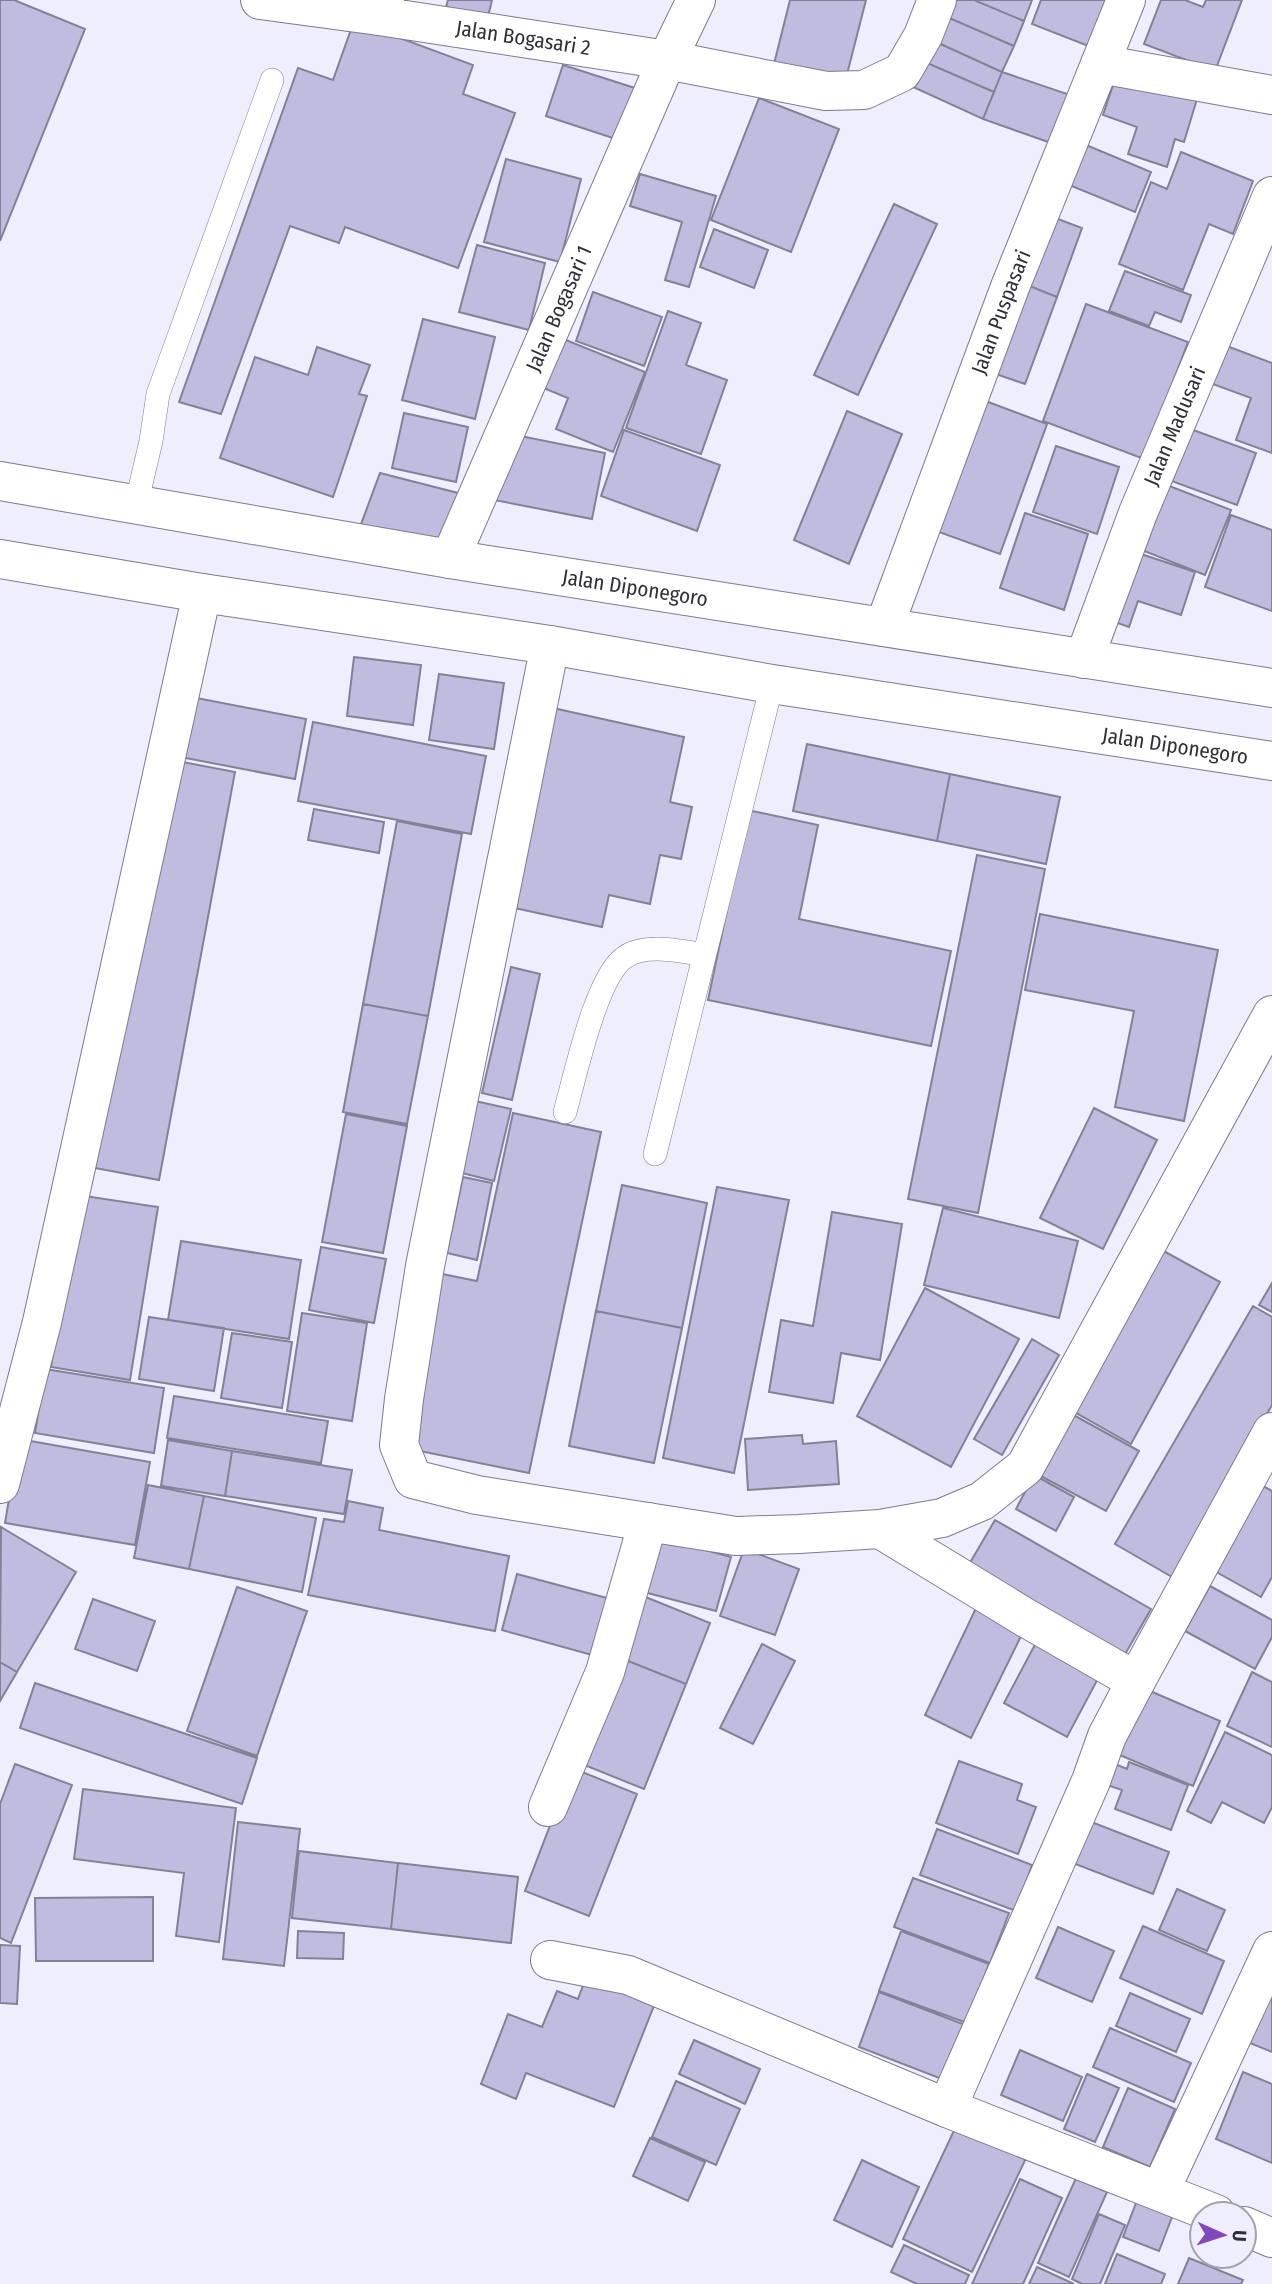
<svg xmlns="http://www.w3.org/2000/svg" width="1272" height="2284" viewBox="0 0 1272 2284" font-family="'Fira Sans Condensed',sans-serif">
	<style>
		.building { fill: #c0bce0; stroke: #838197; stroke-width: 2 }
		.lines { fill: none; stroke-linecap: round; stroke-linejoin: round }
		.service-casing { stroke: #7d7a90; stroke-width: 24 }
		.minor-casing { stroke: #7d7a90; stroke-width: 40 }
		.primary-casing { stroke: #7d7a90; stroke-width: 40 }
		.service { stroke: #fff; stroke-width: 23 }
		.minor { stroke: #fff; stroke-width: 38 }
		.primary { stroke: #fff; stroke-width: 38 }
		.labels { text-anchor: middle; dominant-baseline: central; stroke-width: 7; stroke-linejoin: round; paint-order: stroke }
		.street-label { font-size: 21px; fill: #302f38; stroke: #efeefd }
	</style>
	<rect width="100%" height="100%" fill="#efeefd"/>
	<path class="building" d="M0,0H14L85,29L0,241Z
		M448,0H492L488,17L446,7Z
		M790,0H866L845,82L774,64Z
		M937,0H974L1024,21L1014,46L933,11Z
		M974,0H1032L1024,21Z
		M1041,0H1115L1096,49L1032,24Z
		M1161,0H1185L1203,7L1206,0H1242L1215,71L1144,44Z
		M933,11L1014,46L1002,72L923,36Z
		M354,21L473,65L463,94L515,113L458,268L345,227L339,243L290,226L221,414L179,402L298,68L333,80Z
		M923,36L1002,72L994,92L911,56Z
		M911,56L994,92L983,119L900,81Z
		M563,65L641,90L625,142L546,116Z
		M1002,72L1082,99L1065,148L983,119Z
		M1117,73L1197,99L1184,142L1175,139L1167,167L1128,154L1137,127L1103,115Z
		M759,98L839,129L791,252L711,220Z
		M1074,140L1151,172L1135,212L1057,180Z
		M1181,152L1253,181L1233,234L1209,224L1183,290L1119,264L1151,182L1167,189Z
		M506,159L581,179L560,262L484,242Z
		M640,174L716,196L689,287L665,280L682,222L630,206Z
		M894,204L937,224L858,395L814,375Z
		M1042,213L1082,228L1057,297L1017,281Z
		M714,229L768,250L754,288L700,267Z
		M477,245L545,263L529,330L459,312Z
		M1125,271L1191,295L1181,322L1155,312L1149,326L1109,311Z
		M1017,281L1057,297L1025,384L984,370Z
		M593,292L662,317L644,366L576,341Z
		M1086,304L1188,342L1144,459L1043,421Z
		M668,311L701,323L686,365L727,380L701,454L626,428Z
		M423,319L495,337L475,419L402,400Z
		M556,336L645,372L613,452L556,429L568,398L536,385Z
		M1216,342L1272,363V453L1236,440L1251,398L1202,380Z
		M317,347L370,365L359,394L367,396L333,497L220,458L255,357L308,375Z
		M972,396L1047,424L1000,554L925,527Z
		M847,411L902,434L849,564L794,540Z
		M404,413L468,427L456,482L392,468Z
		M1185,427L1256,453L1237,505L1166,479Z
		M624,430L720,465L697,531L601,496Z
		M506,433L605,453L592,519L494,500Z
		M1056,446L1119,467L1097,534L1033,512Z
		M380,473L462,494L439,550L357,535Z
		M1154,480L1231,510L1205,575L1129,545Z
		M1025,513L1088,534L1064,610L1000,588Z
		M1231,515L1272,530V611L1205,587Z
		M1126,549L1195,572L1181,615L1138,601L1129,627L1103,618Z
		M354,657L421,665L413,725L347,716Z
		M439,674L504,683L494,749L429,740Z
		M181,695L306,719L295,779L170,755Z
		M553,708L684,737L670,802L692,807L681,859L660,855L650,904L609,895L602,927L510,907Z
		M313,722L486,756L471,834L298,801Z
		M807,744L950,774L937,841L793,811Z
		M172,760L235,772L159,1180L95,1168Z
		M950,774L1060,797L1046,864L937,841Z
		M314,809L384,822L379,853L308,840Z
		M748,810L818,825L799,919L951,951L931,1046L708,1000Z
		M397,821L462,834L428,1016L363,1004Z
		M977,855L1045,869L978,1213L908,1199Z
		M1040,914L1218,950L1184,1121L1115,1107L1134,1011L1025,990Z
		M511,967L540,974L512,1100L482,1093Z
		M363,1004L428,1016L407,1124L343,1112Z
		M475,1101L511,1109L494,1181L458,1172Z
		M1094,1108L1157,1140L1103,1249L1040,1218Z
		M513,1113L601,1132L529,1473L405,1448L442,1274L477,1281Z
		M346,1114L407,1126L383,1253L322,1242Z
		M463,1177L492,1183L477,1260L447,1253Z
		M622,1185L707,1203L682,1328L596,1311Z
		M717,1187L789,1200L734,1473L663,1458Z
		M78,1195L158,1207L130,1380L51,1367Z
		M943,1208L1078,1241L1059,1318L924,1285Z
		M832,1212L902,1224L880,1360L841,1353L833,1403L769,1392L781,1320L813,1326Z
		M181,1241L301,1260L289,1339L168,1320Z
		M321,1247L386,1259L374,1323L309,1310Z
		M1160,1249L1220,1282L1131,1444L1071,1410Z
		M1272,1283V1312L1259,1305Z
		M925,1288L1019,1339L951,1467L857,1416Z
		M1253,1306L1272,1317V1405L1172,1577L1115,1544Z
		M596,1311L682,1328L654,1463L569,1446Z
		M302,1313L367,1323L352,1421L287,1411Z
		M149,1317L224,1328L214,1391L139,1379Z
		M232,1333L292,1342L282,1408L221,1398Z
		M1032,1339L1059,1355L1002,1455L974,1439Z
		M45,1369L164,1388L154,1453L35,1433Z
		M174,1396L328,1421L321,1463L167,1438Z
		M1068,1412L1139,1451L1106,1511L1035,1473Z
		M802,1435L803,1444L836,1441L839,1484L748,1490L745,1439Z
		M19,1439L150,1462L135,1545L5,1523Z
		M168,1440L232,1451L225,1496L161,1486Z
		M232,1451L352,1470L344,1514L225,1496Z
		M1034,1475L1074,1497L1056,1531L1016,1509Z
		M1252,1480L1272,1491V1577L1261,1597L1204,1565Z
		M148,1485L204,1496L189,1569L134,1558Z
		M204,1496L316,1518L302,1592L189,1569Z
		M348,1501L383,1508L379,1530L509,1556L495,1631L308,1595L324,1519L344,1522Z
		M995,1520L1151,1609L1120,1663L964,1573Z
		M1,1527L76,1572L17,1672L0,1662Z
		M655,1536L731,1557L716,1611L640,1591Z
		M744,1549L799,1569L775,1635L720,1616Z
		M517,1574L618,1601L603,1658L502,1630Z
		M1210,1586L1272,1620V1637L1255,1669L1185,1631Z
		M237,1587L307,1611L257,1756L187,1731Z
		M643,1596L710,1623L686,1684L618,1657Z
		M93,1599L155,1621L137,1671L75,1649Z
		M977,1606L1024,1630L971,1738L925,1715Z
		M1039,1637L1102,1671L1067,1737L1004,1703Z
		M762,1644L795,1661L753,1744L720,1728Z
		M618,1657L686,1684L644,1789L577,1762Z
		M0,1662L17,1672L0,1701Z
		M1252,1672L1272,1682V1747L1227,1726Z
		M35,1683L257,1758L242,1804L20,1728Z
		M1143,1688L1220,1721L1193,1786L1115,1753Z
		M1225,1732L1272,1755V1807L1264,1823L1222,1802L1211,1823L1187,1811Z
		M959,1761L1022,1784L1017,1800L1036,1807L1018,1854L936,1823Z
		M1129,1762L1188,1785L1171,1830L1115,1809L1122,1790L1107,1785L1115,1764L1127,1769Z
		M15,1764L72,1785L11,1943L0,1938V1804Z
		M572,1768L637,1794L589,1916L525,1891Z
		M83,1789L236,1808L219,1942L176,1936L184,1873L74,1859Z
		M1081,1818L1169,1852L1153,1894L1065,1860Z
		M238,1822L300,1829L284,1966L223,1959Z
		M937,1829L1032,1865L1016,1911L920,1875Z
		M299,1851L398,1863L391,1929L292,1918Z
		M398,1863L518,1877L511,1943L391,1929Z
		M913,1878L1009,1913L990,1963L894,1927Z
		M1177,1889L1225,1910L1207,1951L1159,1930Z
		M153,1897V1961H36L35,1898Z
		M1143,1926L1224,1961L1202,2014L1120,1978Z
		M1058,1927L1114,1951L1092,2002L1036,1978Z
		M298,1931L344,1933L343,1959L297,1958Z
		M901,1931L989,1964L967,2023L879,1991Z
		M0,1945L20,1946L17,2004L0,2003Z
		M588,1972L657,1998L614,2107L526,2073L516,2099L481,2084L508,2014L542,2027L557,1991L578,1999Z
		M1272,1983V2052L1245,2041Z
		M879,1992L968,2026L947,2081L859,2047Z
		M1130,1993L1190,2019L1176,2052L1116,2026Z
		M1110,2028L1191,2063L1174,2102L1093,2067Z
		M694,2040L760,2069L745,2104L679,2074Z
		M1020,2050L1082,2077L1063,2121L1001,2095Z
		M1243,2072L1272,2084V2163L1216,2139Z
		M1087,2074L1119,2088L1095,2142L1064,2129Z
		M676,2081L740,2109L716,2165L652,2137Z
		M1128,2088L1175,2109L1150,2167L1103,2147Z
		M958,2122L1028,2154L972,2272L903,2239Z
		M650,2138L705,2162L688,2201L633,2176Z
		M862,2160L919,2187L892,2247L834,2220Z
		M1076,2178L1107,2192L1069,2277L1038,2263Z
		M1020,2179L1062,2198L1023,2284H972Z
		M1141,2190L1177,2204L1159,2251L1123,2237Z
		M1099,2214L1125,2225L1100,2284H1082L1072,2279Z
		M904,2245L969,2275L965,2284H917L891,2272Z
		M1117,2254L1165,2274L1161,2284H1105Z
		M1189,2258L1243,2280L1241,2284H1178Z
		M1037,2267L1074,2284H1029Z"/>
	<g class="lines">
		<g class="service-casing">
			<path id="service" d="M136,505L151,441L158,394L272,80
				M565,1112C575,1077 596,976 625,957C645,943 683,951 704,955
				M655,1154L772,684"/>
		</g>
		<g class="minor-casing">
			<g id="minor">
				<path d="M260,0L379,16"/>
				<path id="s1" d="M385,0L379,16L667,60L826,91L864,90L902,72L923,36L937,0"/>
				<path d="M1100,64L1272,95"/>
				<path id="s2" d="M450,559L667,60L696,0"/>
				<path id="s3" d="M884,627L1010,287L1126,0"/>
				<path d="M550,645L425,1266L404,1399L399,1445L413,1479L477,1495L736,1536L799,1534L880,1529L942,1518L982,1501L1025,1467L1272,1015"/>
				<path id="s4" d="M1084,659L1138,513L1272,196"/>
				<path d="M0,1484L42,1322L202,593"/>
				<path d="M1136,1681L1272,1432"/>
				<path d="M548,1807L605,1672L648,1522"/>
				<path d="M550,1960L628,1975L947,2108L1091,1781L1107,1736L1136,1681L1026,1618L880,1529"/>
				<path d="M947,2108L1216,2214"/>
				<path d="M1160,2191L1272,1951"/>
				<path d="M1244,2226L1272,2238"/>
			</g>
		</g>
		<g class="primary-casing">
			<g id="primary">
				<path id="s5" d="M0,481L450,559L1272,688"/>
				<path id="s6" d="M0,559L202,593L550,645L772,684L1272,761"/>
			</g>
		</g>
		<use href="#service" class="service"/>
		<use href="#minor" class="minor"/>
		<use href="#primary" class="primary"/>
	</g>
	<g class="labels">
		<g class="street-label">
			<text stroke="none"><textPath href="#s1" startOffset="163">Jalan Bogasari 2</textPath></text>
			<text stroke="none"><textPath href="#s2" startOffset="273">Jalan Bogasari 1</textPath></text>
			<text stroke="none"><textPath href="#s3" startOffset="336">Jalan Puspasari</textPath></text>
			<text stroke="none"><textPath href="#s4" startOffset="250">Jalan Madusari</textPath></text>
			<text stroke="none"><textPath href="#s5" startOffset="644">Jalan Diponegoro</textPath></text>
			<text stroke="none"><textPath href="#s6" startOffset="1190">Jalan Diponegoro</textPath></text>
		</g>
	</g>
	<g transform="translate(1223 2235) rotate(93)"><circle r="33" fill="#efeefd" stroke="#a3a2ae" stroke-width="2"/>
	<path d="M0-5L12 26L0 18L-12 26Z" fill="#8148be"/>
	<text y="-10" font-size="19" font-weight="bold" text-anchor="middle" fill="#302f38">U</text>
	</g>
</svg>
